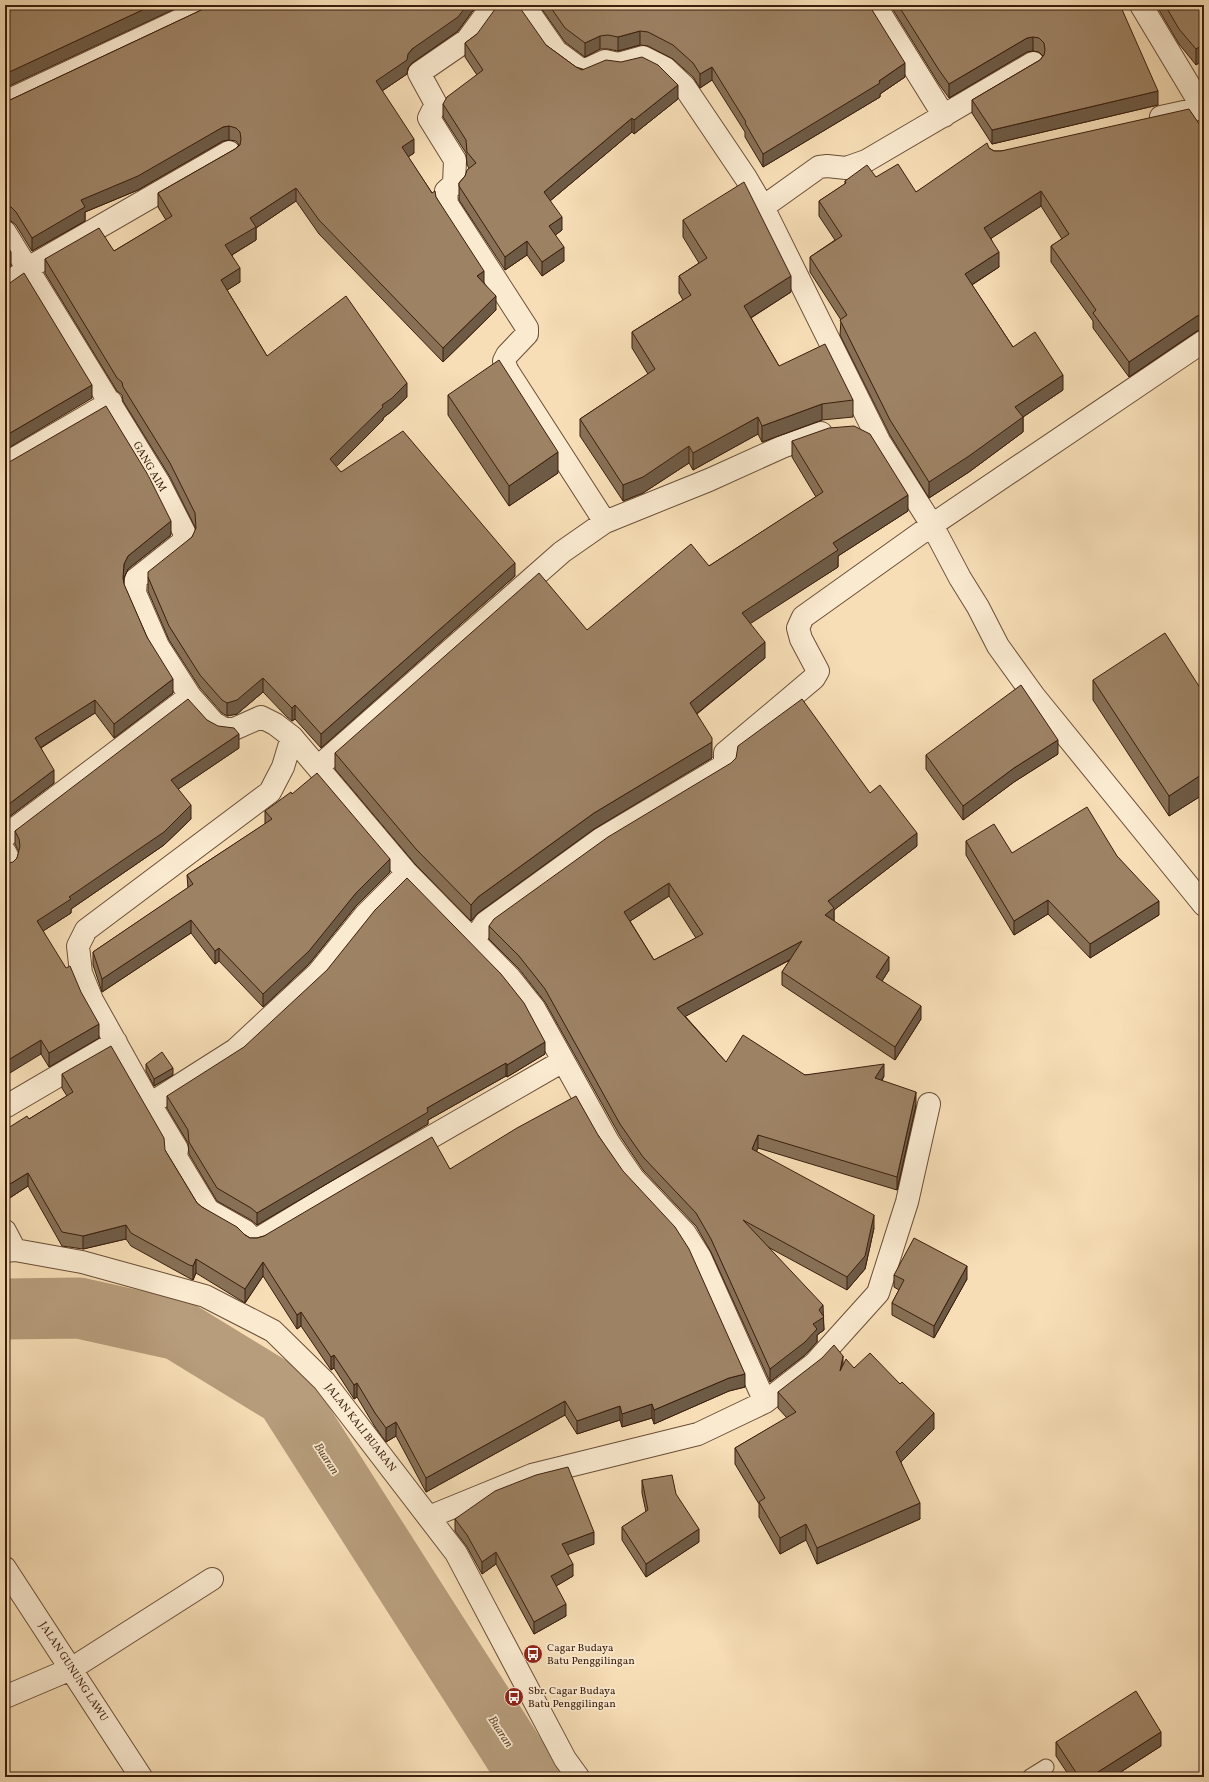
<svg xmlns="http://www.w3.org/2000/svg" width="1209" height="1782" viewBox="0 0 1209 1782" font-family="Vollkorn,serif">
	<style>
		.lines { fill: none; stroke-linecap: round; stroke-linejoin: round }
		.river { stroke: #b79d7c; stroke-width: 61 }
		.lane-casing { stroke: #6a4e36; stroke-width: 17 }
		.street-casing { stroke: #6a4e36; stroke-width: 24 }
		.lane { stroke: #faead0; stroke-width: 15 }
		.street { stroke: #faead0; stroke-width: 22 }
		.wall { fill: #877056; stroke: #3b1e0c; fill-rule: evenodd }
		.shaded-wall { fill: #6e5b46; stroke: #3b1e0c }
		.building { fill: #9d8264; stroke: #3b1e0c; fill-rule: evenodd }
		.labels { text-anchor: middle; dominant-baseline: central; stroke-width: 3.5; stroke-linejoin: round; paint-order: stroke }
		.street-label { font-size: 11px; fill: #3b1e0c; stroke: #faead0 }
		.poi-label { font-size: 11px; fill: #3b1e0c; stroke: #faead0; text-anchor: start }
		.water-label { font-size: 12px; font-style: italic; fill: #664a33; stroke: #faead0 }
	</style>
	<rect width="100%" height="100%" fill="#f7deb6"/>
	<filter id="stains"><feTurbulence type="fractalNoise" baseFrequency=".005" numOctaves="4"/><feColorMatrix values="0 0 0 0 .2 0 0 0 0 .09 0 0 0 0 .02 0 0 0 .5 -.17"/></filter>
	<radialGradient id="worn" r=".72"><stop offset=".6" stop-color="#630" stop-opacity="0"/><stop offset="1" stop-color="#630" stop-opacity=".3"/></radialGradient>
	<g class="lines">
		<path class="river" d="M5,1309L79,1308L178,1330L286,1396L529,1777"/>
		<g class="lane-casing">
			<path id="lane" d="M1030,1777L1046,1767"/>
		</g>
		<g class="street-casing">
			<path id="street" d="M493,5L467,40L419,73L436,104L429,118L455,160L454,184L446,191L447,204L527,328V334L507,355L504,361L507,370L605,522
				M524,5L556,51L583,71L605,61L618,64L643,57L665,68L684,86L746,178L763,207L879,441L932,525L960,578L978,607L998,646L1034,696L1204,905
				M875,5L944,116
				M1141,5L1204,110
				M5,102L212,5
				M1161,117L1202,108
				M763,207L819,167L827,166L846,168L866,161L1033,63
				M5,232L159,483L184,532V541L136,579L135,593L158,646L190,696L214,723L224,729H234L261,717L275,724L292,737L407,873L510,978L534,1008L609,1143L633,1178L685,1233L700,1257L765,1402
				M5,286L28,268L229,152
				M5,464L111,402
				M318,767L562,552L605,522L709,480L782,447L821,433
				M5,836L190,696
				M5,852L8,858L7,865L5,866
				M407,873L366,914L318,973L235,1050L150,1104L177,1149L176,1157L208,1210L245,1231L254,1240L258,1239L334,1193L563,1061
				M474,940L485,923L601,839L725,765V753L814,678L818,671L801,639L798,628L803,617L932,525L1204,341
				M150,1104L92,1000L81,973L78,946L86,930L270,792L283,767L292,737
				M5,1107L116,1042
				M5,1231L15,1250
				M5,1251L15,1250L82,1262L205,1296L273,1331L324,1381L456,1553L565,1759L578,1777
				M429,1517L532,1475L698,1434L765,1402L814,1364L878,1293L907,1202L929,1104
				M5,1568L141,1777
				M5,1697L71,1669L212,1579"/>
		</g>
		<use href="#lane" class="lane"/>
		<use href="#street" class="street"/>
	</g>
	<path class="wall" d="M212,5H477L458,31L412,63L408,68L407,74L382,91L414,153L408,157L432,193L436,197L484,284L496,310L443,362L319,234L296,201L256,228V240L232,255L240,282L227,290L267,356L407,397L392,411L383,418V420L336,467L341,472L515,576L321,748L295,719L292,721L287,717L263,692L237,714L227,716L222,713L200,688L169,640L148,591V577L192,537L196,530L195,527L170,477L123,401L122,395L117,391L45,273V259L114,251L166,220L158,207V193L235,149L239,145L236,141L229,140L223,141L138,190L85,212V221L32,251L16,225L11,221L5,220V101L10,100Z
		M539,5H869L905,77L880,94V97L763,167L745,137V132L712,80L700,88L693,77L673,59L648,46L640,45L618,51L608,49H600L585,57L565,42Z
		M890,5H1120L1158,105L992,144L972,113V100L1040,60L1043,56L1039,52L1033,51L1027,52L949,98L939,84Z
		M1156,5H1204V59L1196,65L1179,44Z
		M477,34L546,45L576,67L678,99L634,134L632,132L550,201L562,230L555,235L564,261L542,276L527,255L505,270L459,200V183L465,176L469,168L467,165L466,153L443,117V104L477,75L465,57V43Z
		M1204,131V329L1197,331L1129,377L1093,328V321L1051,262V246L1062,239L1041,206L991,238L999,267L972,285L1013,347L1063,390L1023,417V432L969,472L929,498L890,435L840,335L841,320L810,272V257L835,240L819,216V201L845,184V181L876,177L916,192L989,148L994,151H1001Z
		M683,220L791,292L751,318L779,366L853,400V417L822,420L762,442L758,434L693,470L689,463L643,493L623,501L580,436V419L648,374L632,348V332L683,300L679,293V276L699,263L683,237Z
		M448,395L558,473L509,506L448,415Z
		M792,441L908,511L838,556V567L750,623L765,658L697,714L712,758L594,829L478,913L471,921L416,865L335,769V753L587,630L709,566L816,497L792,457Z
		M5,463L171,535L128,569L124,578L123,583L147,637L173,693L114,738L95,713L41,748L54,783L5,820Z
		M1093,680L1204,694V794L1169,816L1093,700Z
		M207,720L239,748L178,789L191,819L164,845L71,909V913L43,931L99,1038L49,1067L41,1054L13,862L17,858L19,852L15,844V831Z
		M1058,754L1014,782L963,820L926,769V755Z
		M870,793L917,846L834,910V921L889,970L882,981L921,1019L895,1060L782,985V972L790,960L685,1016L726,1062L805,1075L884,1076L882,1081L916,1105L897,1190L758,1148L756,1151L874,1228L865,1269L847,1290L768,1247L823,1316L824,1330L817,1335V1342L805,1355L770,1382L711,1252L696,1226L643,1170L620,1136L545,1002L519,969L489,939V926ZM669,896L696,938L654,960L630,921Z
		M265,811L390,872L356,906L309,964L263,1007L219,961L215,964L191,933L102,992L93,965V952L188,888L187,875L265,824Z
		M966,841L1012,853L1117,856L1159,915L1090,958L1048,914L1014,935L966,855Z
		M545,1054L507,1077L506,1076L428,1120V1124L257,1225L251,1220L217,1201L189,1154L188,1143L167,1108V1096Z
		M146,1064L173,1075L154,1086L146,1071Z
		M62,1074L165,1150L197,1203L202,1207L250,1238H257L264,1236L450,1169L598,1135L745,1387L729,1391L654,1424L652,1418L622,1427L620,1420L577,1434L565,1415L426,1492L396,1436L386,1442L375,1427L357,1397L354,1399L334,1368L331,1370L301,1326L297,1329L263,1276L245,1303L196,1273L193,1280L189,1278L131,1246L126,1239L83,1249L62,1246L28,1186L5,1201V1130L29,1119L67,1096L62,1088Z
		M894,1275L967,1279L934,1338L892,1315V1303L899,1290L894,1287Z
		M843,1365L854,1368L934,1429L901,1462L920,1519L817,1564L806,1540L780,1554L759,1517V1504L735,1464V1448L787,1418L778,1408V1392Z
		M642,1480L699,1542L646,1577L622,1540V1527L646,1512L642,1493Z
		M455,1519L594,1544L567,1554L573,1576L556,1586L566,1616L534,1634L496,1564L482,1574L467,1547L455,1531Z
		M1056,1742L1161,1746L1113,1777H1070L1056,1756Z"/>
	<path class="shaded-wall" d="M153,5H183L5,88V74Z
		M467,5H477L458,31L412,63L408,68L407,74L376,95V81L408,54L412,49Z
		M640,31V45L618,51V37Z
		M600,36V49L585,57V43Z
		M1033,37V51L1027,52L949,98V84L1027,38Z
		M1204,44V59L1196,65V49Z
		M905,63V77L880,94V97L763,167V154L879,81Z
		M712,67V80L700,88V74Z
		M678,85V99L634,134V120Z
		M1158,91V105L992,144V130Z
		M632,118V132L544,206V192Z
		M229,126V140L223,141L138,190L85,212V221L32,251V238L81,200L223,127Z
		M414,139V153L402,161V147Z
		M296,188V201L256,228V240L225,259V245L250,218Z
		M1041,191V206L984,243V228Z
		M562,217V230L549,240V226Z
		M527,241V255L505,270V257Z
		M564,247V261L542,276V262Z
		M11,252V266L5,271V257Z
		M999,252V267L965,289V274Z
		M240,268V282L221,294V280Z
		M484,271V285L477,276Z
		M791,276V292L744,322V306Z
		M496,296V310L443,362V348Z
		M1204,313V329L1197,331L1129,377V362L1197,316Z
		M1063,375V390L1023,417V432L969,472L929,498V482L1015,407Z
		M407,383V397L392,411L383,418V420L330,473V459L382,405Z
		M92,385V398L5,450V436Z
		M822,404V420L762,442V426Z
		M758,417V434L693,470V453Z
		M689,446V463L643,493L623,501V485Z
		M558,452V473L509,506V486Z
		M908,495V511L838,556V567L742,629V613L833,543Z
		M171,521V535L128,569L124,578L123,592V578L124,564L128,556Z
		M515,563V576L321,748V734Z
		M765,642V658L690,719V703Z
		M263,678V692L237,714L227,716V703Z
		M173,679V693L114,738V724Z
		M95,700V713L35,751V738Z
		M295,705V719L292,721V708Z
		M239,734V748L171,794V780Z
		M1058,740V754L1014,782L963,820V806L1014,768Z
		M712,742V758L594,829L478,913L471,921V905L478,897L594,813Z
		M54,770V783L5,820V807Z
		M1204,773V794L1169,816V796Z
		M191,805V819L164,845L71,909V913L37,935V921Z
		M917,833V846L834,910V921L825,915L828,901Z
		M390,859V872L356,906L309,964L263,1007V994L356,893Z
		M669,883V896L624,925V912Z
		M1048,900V914L1014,935V921Z
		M1159,901V915L1090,958V944Z
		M191,920V933L102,992V979Z
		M802,941V953L677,1021V1008Z
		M219,948V961L215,964V951Z
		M889,957V970L876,990V977Z
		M921,1006V1019L895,1060V1047Z
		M99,1024V1038L49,1067V1053Z
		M41,1040V1054L5,1076V1062Z
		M545,1042V1054L507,1077V1065Z
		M506,1063V1076L428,1120V1124L257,1225V1213L427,1108Z
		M884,1064V1076L875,1091V1078Z
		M173,1068V1075L154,1086V1079Z
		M916,1092V1105L897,1190V1177Z
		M758,1135V1148L752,1162V1149Z
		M28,1173V1186L5,1201V1187Z
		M874,1215V1228L865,1269L847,1290V1277Z
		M126,1225V1239L83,1249V1236Z
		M196,1259V1273L193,1280V1266Z
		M263,1262V1276L245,1303V1289Z
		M967,1266V1279L934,1338V1326Z
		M823,1305L824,1330L817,1335V1342L805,1355L770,1382V1369L813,1324L819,1310Z
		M301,1312V1326L297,1329V1315Z
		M334,1355V1368L331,1370V1357Z
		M843,1356V1372L840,1371Z
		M745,1374V1387L729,1391L654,1424V1410L729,1378Z
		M357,1383V1397L354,1399V1385Z
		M565,1401V1415L426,1492V1478Z
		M652,1404V1418L622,1427V1414Z
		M620,1406V1420L577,1434V1421Z
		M934,1413V1429L896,1467V1452Z
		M396,1422V1436L386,1442V1428Z
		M920,1503V1519L817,1564V1548Z
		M806,1524V1540L780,1554V1538Z
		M699,1529V1542L646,1577V1564Z
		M594,1532V1544L562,1557V1544Z
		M496,1552V1564L482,1574V1562Z
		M573,1564V1576L551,1589V1576Z
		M566,1604V1616L534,1634V1622Z
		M1161,1732V1746L1113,1777H1090Z"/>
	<path class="building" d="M5,5H153L5,74Z
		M212,5H467L458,17L412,49L408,54L407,60L376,81L414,139L402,147L432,193L435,191L436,197L484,271L477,276L496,296L443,348L319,220L296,188L250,218L256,227L225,245L240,268L221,280L267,356L346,296L407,383L392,398L382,405L383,407L330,459L341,472L403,431L515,563L321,734L295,705L292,708L287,703L263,678L237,700L227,703L222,700L200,675L169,626L148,577V572L192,537L196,528L195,513L170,463L123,387L122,382L117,378L45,259L99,228L114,251L172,216L158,193L235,149L240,145L241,139L240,132L236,128L229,126L223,127L138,176L81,200L85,207L32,238L16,212L11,207L5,206V101L10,100Z
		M498,5H518L546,45L576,67L582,70L606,60L621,62L642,57L658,65L678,85L634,120L632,118L544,192L562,217L549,226L564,247L542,262L527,241L505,257L459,186V183L465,176L467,170L476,163L467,152L466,140L443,104L447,97L483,70L465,43L477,34Z
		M549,5H869L905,63L879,81L880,83L763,154L745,123L746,122L712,67L700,74L693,63L673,45L648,32L640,31L618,37L608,35L600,36L585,43L565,28Z
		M898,5H1120L1158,91L992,130L972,100L1040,60L1044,55L1045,50L1044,43L1039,38L1033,37L1027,38L949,84L939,70Z
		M1165,5H1204V44L1196,49L1179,29Z
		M1189,109L1204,131V314L1197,316L1129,362L1093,313L1096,310L1051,246L1069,234L1041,191L984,228L999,252L965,274L1013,347L1035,332L1063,375L1015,407L1023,417L969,456L929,482L890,420L840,320L847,315L810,257L842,236L819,201L846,183L845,181L867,165L876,177L898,164L916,192L987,143L989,148L994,151H1001Z
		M744,182L791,276L744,306L779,366L825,344L853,400L822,404L762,426L758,417L693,453L689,446L643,477L623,485L580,419L655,369L632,332L691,295L679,276L707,258L683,220Z
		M5,242L11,252L5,257Z
		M24,273L92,385L5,436V284L7,285Z
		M499,360L558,452L509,486L448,395Z
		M106,406L148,475L171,521L128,556L124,564L123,578L124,584L147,637L173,679L114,724L95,700L35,738L54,770L5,807V463L11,461Z
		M854,426L870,434L908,495L833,543L838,550L742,613L765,642L690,703L712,738V742L594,813L478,897L471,905L416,849L335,753L539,573L587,630L691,544L709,566L823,492L792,441L829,428Z
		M1165,633L1204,694V773L1169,796L1093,680Z
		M1021,685L1058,740L1014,768L963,806L926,755Z
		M188,699L207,720L218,726L234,728L239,734L171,780L191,805L164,832L69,897L71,899L37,921L66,968L70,966L81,992L99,1024L49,1053L41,1040L5,1062V864L13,862L17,858L20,846L19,839L15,831Z
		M802,699L870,793L880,785L917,833L828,901L834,908L825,915L889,957L876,977L921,1006L895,1047L782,972L802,941L677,1008L726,1062L743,1035L805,1075L884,1064L875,1078L916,1092L897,1177L758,1135L752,1149L874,1215L865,1256L847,1277L743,1220L823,1305L819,1310L824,1317L813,1324L817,1329L805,1342L770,1369L711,1239L696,1213L643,1157L620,1124L545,989L519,956L489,926L494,919L608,837L731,763L736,758L738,746ZM669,883L703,934L654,960L624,912Z
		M317,773L390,859L356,893L309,951L263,994L219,948L215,951L191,920L102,979L93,952L193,884L187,875L272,819L265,811L291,792L292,794Z
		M1087,807L1117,856L1159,901L1090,944L1048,900L1014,921L966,841L994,824L1012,853Z
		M407,878L501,974L524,1003L545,1042L507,1065L506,1063L427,1108L428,1112L257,1213L251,1208L217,1188L189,1142L188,1130L167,1096L244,1047L327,970L375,910Z
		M111,1046L164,1138L165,1150L197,1203L202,1207L237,1227L245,1235L250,1238H257L264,1236L432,1137L450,1169L517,1128L576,1096L598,1135L623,1171L675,1227L689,1249L745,1374L729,1378L654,1410L652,1404L622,1414L620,1406L577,1421L565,1401L426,1478L396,1422L386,1428L375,1413L357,1383L354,1385L334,1355L331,1357L301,1312L297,1315L263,1262L245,1289L196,1259L193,1266L189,1265L131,1233L126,1225L83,1236L62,1232L28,1173L5,1187V1130L27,1116L29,1119L73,1092L62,1074Z
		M162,1052L173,1068L154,1079L146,1064Z
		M914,1238L967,1266L934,1326L892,1303L904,1280L894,1275Z
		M834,1345L843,1356L840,1371L846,1359L854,1368L870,1353L900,1384L902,1382L934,1413L896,1452L920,1503L817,1548L806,1524L780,1538L759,1502L765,1498L735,1448L796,1412L778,1392L822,1358Z
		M568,1467L594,1532L562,1544L573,1564L551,1576L566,1604L534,1622L496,1552L482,1562L467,1535L455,1519L495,1491L536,1475Z
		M672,1475L676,1494L699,1529L646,1564L622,1527L648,1510L642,1480Z
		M1136,1691L1161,1732L1090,1777H1079L1056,1742Z"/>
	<defs>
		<g id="bus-disc" transform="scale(1)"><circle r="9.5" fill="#8f2418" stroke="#faead0"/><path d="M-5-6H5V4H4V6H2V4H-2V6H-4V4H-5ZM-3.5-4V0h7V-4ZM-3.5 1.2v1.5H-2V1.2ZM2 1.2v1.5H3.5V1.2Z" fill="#fff"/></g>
	</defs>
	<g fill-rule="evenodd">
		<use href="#bus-disc" x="533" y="1654"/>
		<use href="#bus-disc" x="514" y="1697"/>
	</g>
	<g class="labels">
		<g class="street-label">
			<text transform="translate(149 467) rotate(60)">GANG AIM</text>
			<text transform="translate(360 1428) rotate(52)">JALAN KALI BUARAN</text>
			<text transform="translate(73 1672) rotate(57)">JALAN GUNUNG LAWU</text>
		</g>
		<g class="poi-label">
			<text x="547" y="1648">Cagar Budaya<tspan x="547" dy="13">Batu Penggilingan</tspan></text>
			<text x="528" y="1691">Sbr. Cagar Budaya<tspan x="528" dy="13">Batu Penggilingan</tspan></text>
		</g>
		<g class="water-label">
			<text transform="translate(326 1459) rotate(57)">Buaran</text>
			<text transform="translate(500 1732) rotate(57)">Buaran</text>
		</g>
	</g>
	<rect width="1209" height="1782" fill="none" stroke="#f7deb6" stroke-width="20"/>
	<rect x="6" y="6" width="1197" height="1770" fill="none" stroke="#3b1e0c" stroke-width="2"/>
	<rect x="10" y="10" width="1189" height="1762" fill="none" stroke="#3b1e0c"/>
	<rect width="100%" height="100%" filter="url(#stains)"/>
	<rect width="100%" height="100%" fill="url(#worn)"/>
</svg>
